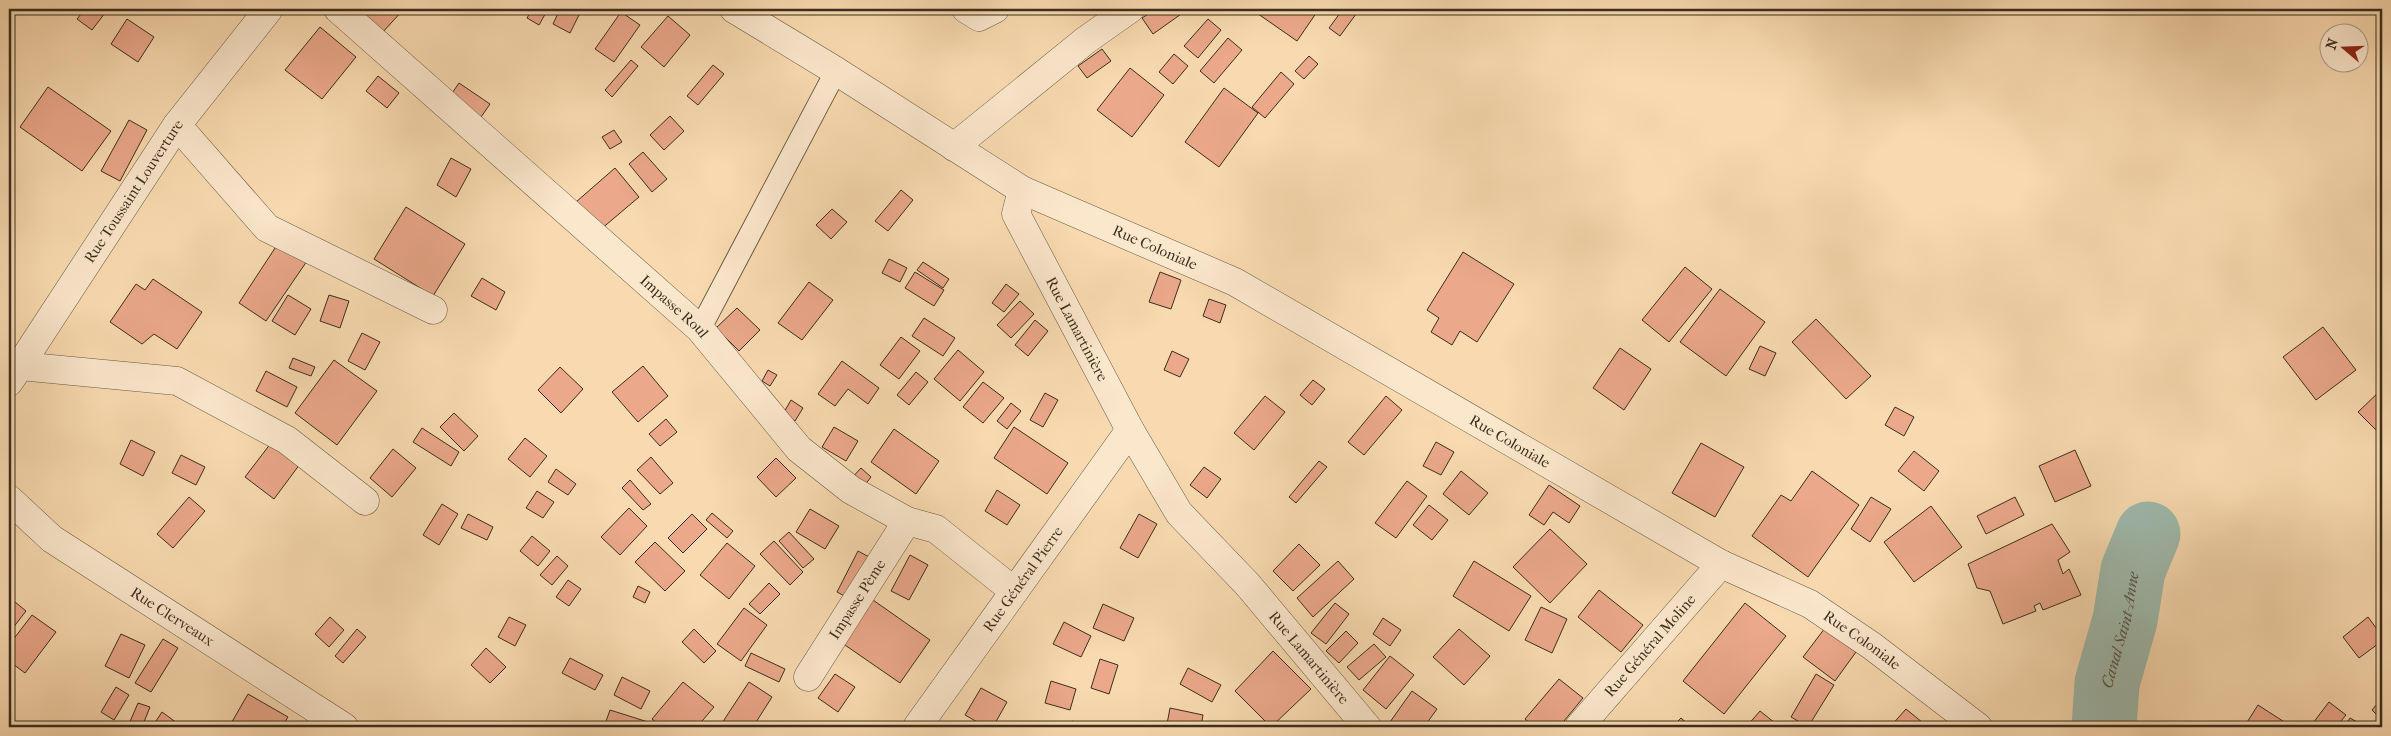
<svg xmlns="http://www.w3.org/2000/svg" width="2391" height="736" viewBox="0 0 2391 736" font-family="'IM FELL French Canon',serif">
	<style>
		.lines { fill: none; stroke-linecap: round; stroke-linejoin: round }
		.river { stroke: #9ebaad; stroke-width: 65 }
		.building { fill: #eba88b; stroke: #3b2e1e }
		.lane-casing { stroke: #6a5942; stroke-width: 23 }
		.street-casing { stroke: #6a5942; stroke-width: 29 }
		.lane { stroke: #fbe7cc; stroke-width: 21 }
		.street { stroke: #fbe7cc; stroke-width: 28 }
		.labels { text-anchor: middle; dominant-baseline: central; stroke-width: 4; stroke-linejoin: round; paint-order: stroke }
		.street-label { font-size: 15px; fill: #3b2e1e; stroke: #fbe7cc }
		.water-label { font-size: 16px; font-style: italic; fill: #545142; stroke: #fbe7cc }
	</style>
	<rect width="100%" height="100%" fill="#f9dab0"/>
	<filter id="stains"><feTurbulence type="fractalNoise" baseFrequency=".004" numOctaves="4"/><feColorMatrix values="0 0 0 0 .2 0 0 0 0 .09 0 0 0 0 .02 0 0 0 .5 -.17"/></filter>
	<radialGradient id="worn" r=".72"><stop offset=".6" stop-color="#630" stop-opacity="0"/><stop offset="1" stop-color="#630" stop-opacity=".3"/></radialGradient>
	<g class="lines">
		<path class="river" id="s1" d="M2104,727L2107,683L2125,620L2133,570L2148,534"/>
	</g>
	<path class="building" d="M59,9H71L68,14Z
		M85,9H108L92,30L77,19Z
		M353,9H404L381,34Z
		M532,9H548L539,25L527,18Z
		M560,9H582L570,33L553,24Z
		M1156,9H1181L1184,12L1153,34L1142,18Z
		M1251,9H1319L1297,41Z
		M1343,9L1359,10L1340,36L1329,28Z
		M1375,9H1391L1389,13Z
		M621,12L640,25L614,62L595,49Z
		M668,16L690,35L664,67L641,47Z
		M127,19L154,37L138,62L111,44Z
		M1208,19L1221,30L1198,58L1184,46Z
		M320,27L356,57L322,99L285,70Z
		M1228,38L1242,50L1214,83L1200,71Z
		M1102,49L1111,61L1087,78L1078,66Z
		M1174,54L1188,66L1173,84L1159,72Z
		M1309,56L1318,64L1304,79L1295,71Z
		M631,60L638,66L612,97L605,90Z
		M713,65L724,74L698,105L687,96Z
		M1130,68L1164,95L1132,137L1097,110Z
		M1281,72L1294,84L1265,118L1252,107Z
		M378,76L399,93L387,108L366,91Z
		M459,83L490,104L477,123L446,102Z
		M48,87L111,131L82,171L20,127Z
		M1224,88L1258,113L1219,167L1185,142Z
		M670,116L684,131L664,150L650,135Z
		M129,120L147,130L120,181L101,171Z
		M614,130L622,142L610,149L602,137Z
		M643,152L667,179L652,192L629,164Z
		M451,158L471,169L456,197L437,185Z
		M615,168L639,197L600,230L576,202Z
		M901,190L913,200L888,231L875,221Z
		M406,207L465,244L433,296L374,259Z
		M832,209L847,222L831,239L816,225Z
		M279,242L307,261L266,321L239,303Z
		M1463,252L1514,284L1477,342L1460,331L1452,345L1431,332L1439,318L1427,310Z
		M889,259L907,268L900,282L882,273Z
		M923,262L949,279L943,288L917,270Z
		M1685,267L1712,289L1669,342L1642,320Z
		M915,272L944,290L934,306L905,288Z
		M1160,272L1181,280L1171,309L1149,302Z
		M482,278L505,292L496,310L471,296Z
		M153,279L202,312L177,349L154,334L142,344L110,322L136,284L145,290Z
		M809,282L833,300L802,340L778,323Z
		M1006,284L1019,294L1004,312L992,303Z
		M1720,289L1765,322L1726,376L1680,342Z
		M288,295L311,309L295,335L272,321Z
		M329,295L349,301L340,328L320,321Z
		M1209,299L1226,305L1220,323L1203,316Z
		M1020,301L1034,314L1011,338L997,325Z
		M737,308L760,330L739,351L716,328Z
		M924,318L955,338L943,356L912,336Z
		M1816,319L1871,376L1846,399L1792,342Z
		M1035,320L1048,331L1028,356L1015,345Z
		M2323,327L2356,370L2316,400L2283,357Z
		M362,333L380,342L365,370L348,361Z
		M901,337L920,351L899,379L880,365Z
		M1760,346L1776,353L1765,376L1749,369Z
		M1620,348L1651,369L1624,410L1593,388Z
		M958,350L984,372L960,401L934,379Z
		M1172,351L1189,359L1180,377L1164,370Z
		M293,358L315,367L311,376L289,368Z
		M334,360L377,391L337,445L295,413Z
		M842,361L879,388L868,404L848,389L835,406L818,394Z
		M643,366L668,396L638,422L612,392Z
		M560,367L583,389L561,413L538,390Z
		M768,370L777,375L770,386L762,381Z
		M266,371L297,387L287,407L256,391Z
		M916,372L928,382L909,405L897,395Z
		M1313,380L1325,389L1312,405L1300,395Z
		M983,382L1004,398L983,423L963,407Z
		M2382,389V436L2358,412Z
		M1045,393L1058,400L1043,427L1030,420Z
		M1265,396L1285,412L1254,450L1234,433Z
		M1386,396L1402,410L1364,455L1348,442Z
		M791,400L803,408L795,421L783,414Z
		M1011,403L1021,411L1007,429L997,421Z
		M1895,407L1914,417L1904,436L1885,425Z
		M454,413L478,436L464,451L440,427Z
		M666,419L677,432L660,446L649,434Z
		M834,427L858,441L846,461L822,447Z
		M1014,427L1068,463L1047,494L994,458Z
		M422,428L459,452L451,466L413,442Z
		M894,429L939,461L916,494L871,462Z
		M525,438L547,456L530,477L508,459Z
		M131,440L155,452L143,476L120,464Z
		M1436,442L1454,452L1441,475L1423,466Z
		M271,443L300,464L274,499L245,477Z
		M1701,443L1744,467L1715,517L1672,493Z
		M393,449L416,468L392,497L370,478Z
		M2075,450L2091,486L2055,502L2039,466Z
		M1914,451L1939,471L1924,491L1898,471Z
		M181,455L205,467L196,485L172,473Z
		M651,457L673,483L660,494L637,470Z
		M776,458L796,478L776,497L757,477Z
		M1319,461L1327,467L1296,503L1289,497Z
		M1204,467L1221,479L1207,498L1190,485Z
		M861,468L871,477L861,490L850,480Z
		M556,469L576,484L568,495L548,482Z
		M1461,471L1488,493L1469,515L1443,494Z
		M1812,471L1859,505L1808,577L1752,536L1781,495L1791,501Z
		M630,480L651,504L643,510L622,488Z
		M1407,481L1427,496L1396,538L1375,523Z
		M1549,485L1580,506L1569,523L1553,512L1544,525L1529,515Z
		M997,490L1020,505L1007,525L985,511Z
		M537,491L554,502L543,518L526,508Z
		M189,497L205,511L173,548L157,534Z
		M1871,497L1891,509L1870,542L1851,529Z
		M2015,497L2024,515L1986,534L1977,516Z
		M442,504L458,514L439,545L423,535Z
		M1429,505L1448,520L1432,540L1413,525Z
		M1931,506L1962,547L1914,582L1884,542Z
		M629,508L647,526L620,555L601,537Z
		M810,509L839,526L825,549L796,532Z
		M712,513L733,531L727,538L706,520Z
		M468,514L493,527L487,540L461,528Z
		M692,514L707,529L683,553L668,538Z
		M1139,514L1157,524L1138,558L1120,548Z
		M2052,524L2070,552L2058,560L2063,574L2069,569L2081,595L2043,610L2040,603L2034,606L2036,611L2003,624L1990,591L1977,588L1968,564Z
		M1550,529L1587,564L1550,603L1513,567Z
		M789,532L814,559L803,568L779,541Z
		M532,536L550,551L538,566L520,551Z
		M774,541L803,572L790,585L760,554Z
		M655,542L685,571L665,591L635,562Z
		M727,543L755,566L729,599L700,575Z
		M1299,544L1320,565L1293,591L1273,571Z
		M858,551L871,558L850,599L837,592Z
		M910,555L928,565L909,600L891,591Z
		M557,556L568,566L552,585L540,575Z
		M1338,561L1354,579L1313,617L1297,598Z
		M1474,561L1531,596L1509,631L1453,596Z
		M568,580L581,589L569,606L556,597Z
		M769,583L780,594L760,614L749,604Z
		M638,586L650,592L645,603L633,597Z
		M1599,590L1643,625L1621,652L1578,617Z
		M9,597L26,611L9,633Z
		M873,600L930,640L900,683L842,643Z
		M1335,603L1349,614L1326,644L1311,633Z
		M1745,603L1786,636L1724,714L1683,681Z
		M1103,604L1134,618L1124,641L1093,628Z
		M1541,607L1567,619L1552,653L1525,640Z
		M744,608L767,625L741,661L717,644Z
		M32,615L56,632L25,673L9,661V645Z
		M330,617L344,630L329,647L315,634Z
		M509,617L526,625L515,646L498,637Z
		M2368,617L2382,636V641L2359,658L2343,637Z
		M1383,618L1401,630L1390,646L1373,634Z
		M1064,622L1091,636L1081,657L1053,644Z
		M1825,628L1856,652L1835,681L1803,657Z
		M357,629L366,637L343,663L335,656Z
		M694,629L716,651L704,663L682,642Z
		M1459,629L1490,656L1464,685L1433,657Z
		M1346,631L1358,643L1339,663L1326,651Z
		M121,634L145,645L129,678L105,666Z
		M163,639L178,648L151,692L135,683Z
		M1374,644L1386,657L1359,680L1347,667Z
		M486,648L506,667L490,683L471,665Z
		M1273,651L1311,689L1271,727L1235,691Z
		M751,653L785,669L779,682L745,666Z
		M1390,656L1414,675L1386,709L1363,690Z
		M570,658L603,675L595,690L562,673Z
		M1100,659L1118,665L1109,694L1091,688Z
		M1188,668L1221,685L1212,702L1180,684Z
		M835,674L855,687L838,712L818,698Z
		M1816,674L1834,685L1808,727L1791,717Z
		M622,677L650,691L641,709L614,695Z
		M1559,679L1583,698L1559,727H1534L1525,719Z
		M1051,681L1076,689L1070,710L1045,703Z
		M683,682L714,707L697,727H662L652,719Z
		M749,682L772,697L753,727H728L722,723Z
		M116,687L129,695L114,720L101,712Z
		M981,688L1007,702L993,727H986L965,715Z
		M1412,691L1437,709L1424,727H1397L1390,722Z
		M248,694L288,717L282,727H229Z
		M2382,698V720L2372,710Z
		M2329,702L2346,715L2336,727H2310Z
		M138,703L150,707L142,727L129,724Z
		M2258,705L2289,725L2288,727H2244Z
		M1170,708L1203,715L1201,727H1184L1167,724Z
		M1906,709L1928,727H1890Z
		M610,710L648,722L646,727H604Z
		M1760,711L1775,723L1772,727H1746Z
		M162,712L177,723L174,727H152Z
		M1681,718L1691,727H1672Z
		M2350,718L2366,727H2344Z
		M1072,721L1086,727H1070Z"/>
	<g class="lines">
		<g class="lane-casing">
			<path id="lane" d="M700,329L836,71"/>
		</g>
		<g class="street-casing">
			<g id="street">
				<path id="s2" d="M338,9L700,329L799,449L851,490L907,521L936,529L1014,591"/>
				<path id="s3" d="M734,9L836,71L1022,190L1235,282L1721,564L1810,604L1872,646L1978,727"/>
				<path d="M966,9L979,17L995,9"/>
				<path d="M177,125L267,228L433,310"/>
				<path d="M954,147L1086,40L1130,9"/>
				<path id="s4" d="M1022,190L1016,214L1130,430L1179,513L1248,585L1367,727"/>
				<path d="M20,366L177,381L287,440L365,501"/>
				<path id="s5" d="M9,382L177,125L269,9"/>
				<path id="s6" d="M9,499L52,539L344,727"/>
				<path id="s7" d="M808,677L907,521"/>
				<path id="s8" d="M917,727L1130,430"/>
				<path id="s9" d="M1579,727L1721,564"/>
			</g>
		</g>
		<use href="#lane" class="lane"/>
		<use href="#street" class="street"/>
	</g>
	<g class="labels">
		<g class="street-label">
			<text stroke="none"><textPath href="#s5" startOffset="228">Rue Toussaint Louverture</textPath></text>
			<text stroke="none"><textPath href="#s3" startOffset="485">Rue Coloniale</textPath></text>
			<text stroke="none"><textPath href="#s2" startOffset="449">Impasse Roul</textPath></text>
			<text stroke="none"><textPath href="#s4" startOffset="155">Rue Lamartinière</textPath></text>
			<text stroke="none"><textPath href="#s3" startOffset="890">Rue Coloniale</textPath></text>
			<text stroke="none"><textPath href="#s8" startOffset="182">Rue Général Pierre</textPath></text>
			<text stroke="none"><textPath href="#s7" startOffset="92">Impasse Pème</textPath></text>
			<text stroke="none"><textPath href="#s6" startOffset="202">Rue Clerveaux</textPath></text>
			<text stroke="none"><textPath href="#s3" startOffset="1295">Rue Coloniale</textPath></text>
			<text stroke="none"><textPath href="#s9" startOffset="108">Rue Général Moline</textPath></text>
			<text stroke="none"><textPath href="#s4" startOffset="560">Rue Lamartinière</textPath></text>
		</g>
		<g class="water-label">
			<text stroke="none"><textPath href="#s1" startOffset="99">Canal Saint-Anne</textPath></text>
		</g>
	</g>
	<rect width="2391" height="736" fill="none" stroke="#f9dab0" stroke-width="30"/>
	<rect x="10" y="10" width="2371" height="716" fill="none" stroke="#3b2e1e" stroke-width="2.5"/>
	<rect x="15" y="15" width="2361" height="706" fill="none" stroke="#3b2e1e"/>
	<g transform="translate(2344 48) rotate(289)"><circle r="24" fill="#fbe7cc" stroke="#ae9d86"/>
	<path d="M0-4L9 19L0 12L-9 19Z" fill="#8f2418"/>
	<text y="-8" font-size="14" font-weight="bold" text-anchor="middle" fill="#3b2e1e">N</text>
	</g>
	<rect width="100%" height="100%" filter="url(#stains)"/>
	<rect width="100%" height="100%" fill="url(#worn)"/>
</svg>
